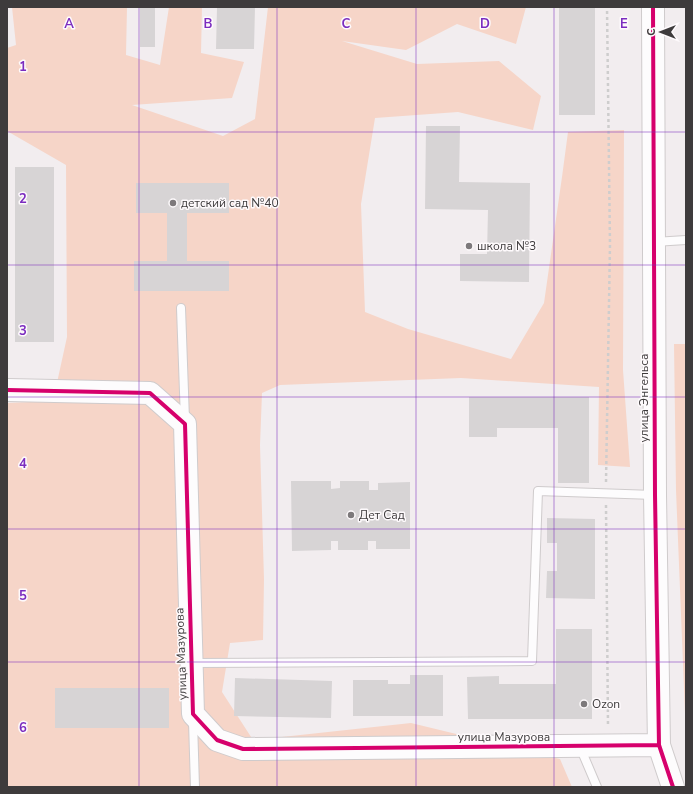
<svg xmlns="http://www.w3.org/2000/svg" width="693" height="794" viewBox="0 0 693 794" font-family="'Nunito Sans',sans-serif">
	<style>
		.green { fill: #f6d5c8 }
		.building { fill: #d7d4d5 }
		.lines { fill: none; stroke-linecap: round; stroke-linejoin: round }
		.lane-casing { stroke: #cfcbcc; stroke-width: 10 }
		.secondary-casing { stroke: #cfcbcc; stroke-width: 24 }
		.path { stroke: #cecdcd; stroke-width: 2.5; stroke-dasharray: 3 3; stroke-linecap: butt }
		.lane { stroke: #fdfcfd; stroke-width: 8 }
		.secondary { stroke: #fdfcfd; stroke-width: 22 }
		.cycleway-casing { stroke: #fefafc; stroke-width: 6 }
		.cycleway { stroke: #d6006c; stroke-width: 4 }
		.grid { fill: none; stroke: #7b2cbf; stroke-width: 1; stroke-opacity: 0.55 }
		.poi-dot { fill: #7d797b; stroke: #fefafc; stroke-width: 1.5 }
		.labels { text-anchor: middle; dominant-baseline: central; stroke-width: 3; stroke-linejoin: round; paint-order: stroke }
		.poi-label { font-size: 12px; fill: #3e3b3c; stroke: #fefafc; text-anchor: start }
		.street-label { font-size: 12px; fill: #3e3b3c; stroke: #fefafc }
		.grid-label { font-size: 13px; text-anchor: middle; font-weight: bold; fill: #7b2cbf; stroke: #fefafc; stroke-width: 3; stroke-linejoin: round; paint-order: stroke }
	</style>
	<rect width="100%" height="100%" fill="#f2edef"/>
	<path class="green" d="M12,7H127L126,55L160,65L169,7H202L201,53L244,62L232,98L132,105L223,136L255,119L268,7H526L516,44L457,24L406,50L342,41L417,64L499,61L541,96L533,130L458,112L375,118L361,204L365,312L408,329L511,359L544,303L562,177L568,132L624,130L623,370L630,467L598,465L599,387L461,378L280,385L262,393L260,445L264,579L263,640L230,643L222,692L253,740L411,723L560,759L572,787H7V403L53,401L67,337L66,165L7,131V48L16,45Z
		M674,344H686V738L676,490Z"/>
	<path class="building" d="M140,7H155V47H140Z
		M217,7H255L254,49H216Z
		M559,7H595V115H559Z
		M426,126H460L459,182L530,183L529,282L460,281V254H487L488,210L425,209Z
		M15,167H54V342H15Z
		M136,183H229V213H187V261H229V291H134V261H167V213H136Z
		M469,397H589V483H558V428H497V437H469Z
		M291,481H331V489L340,488V481H369V490H378V483L410,482V549H376V541H368V550H338V541H331V550L292,551Z
		M547,518L595,519V599L546,598L547,571H557V543H547Z
		M556,629H592V719H468L467,677L499,676V684H556Z
		M410,675H443V716H353V680H388V684H410Z
		M235,678L332,681L331,718L234,716Z
		M55,688H169V728H55Z"/>
	<g class="lines">
		<g class="lane-casing">
			<path id="lane" d="M654,242L686,240
				M181,308L185,420
				M193,663L532,661L538,491L654,495
				M193,721L195,787
				M580,747L597,787"/>
		</g>
		<g class="secondary-casing">
			<path id="secondary" d="M653,7L655,495L659,745L673,787
				M7,390L150,393L185,424L193,714L217,740L243,749L659,745"/>
		</g>
		<path class="path" d="M606,482L610,245L607,7
			M606,505L608,726"/>
		<use href="#lane" class="lane"/>
		<use href="#secondary" class="secondary"/>
		<g class="cycleway-casing">
			<path id="cycleway" d="M653,7L655,495L659,745L673,787
				M7,390L150,393L185,424L193,714L217,740L243,749L659,745"/>
		</g>
		<use href="#cycleway" class="cycleway"/>
	</g>
	<path class="grid" d="M139,7V787M277,7V787M416,7V787M554,7V787M7,132H686M7,265H686M7,397H686M7,529H686M7,662H686"/>
	<g class="poi-dot">
		<circle cx="173" cy="203" r="4"/>
		<circle cx="469" cy="246" r="4"/>
		<circle cx="351" cy="515" r="4"/>
		<circle cx="584" cy="704" r="4"/>
	</g>
	<g class="labels">
		<g class="poi-label">
			<text x="181" y="203">детский сад №40</text>
			<text x="477" y="246">школа №3</text>
			<text x="359" y="515">Дет Сад</text>
			<text x="592" y="704">Ozon</text>
		</g>
		<g class="street-label">
			<text transform="translate(644 398) rotate(-90)">улица Энгельса</text>
			<text transform="translate(181 654) rotate(-92)">улица Мазурова</text>
			<text x="504" y="737">улица Мазурова</text>
		</g>
	</g>
	<g class="grid-label">
		<text x="69" y="28">A</text>
		<text x="208" y="28">B</text>
		<text x="346" y="28">C</text>
		<text x="485" y="28">D</text>
		<text x="624" y="28">E</text>
		<text x="23" y="71">1</text>
		<text x="23" y="203">2</text>
		<text x="23" y="335">3</text>
		<text x="23" y="468">4</text>
		<text x="23" y="600">5</text>
		<text x="23" y="732">6</text>
	</g>
	<rect width="693" height="794" fill="none" stroke="#3e3b3c" stroke-width="16"/>
	<g transform="translate(661 32) rotate(270)" stroke="#fefafc" stroke-width="3" paint-order="stroke">
	<path d="M0-3L7 15L0 10L-7 15Z" fill="#3e3b3c"/>
	<text y="-6" font-size="11" font-weight="bold" text-anchor="middle" fill="#3e3b3c">С</text>
	</g>
</svg>
